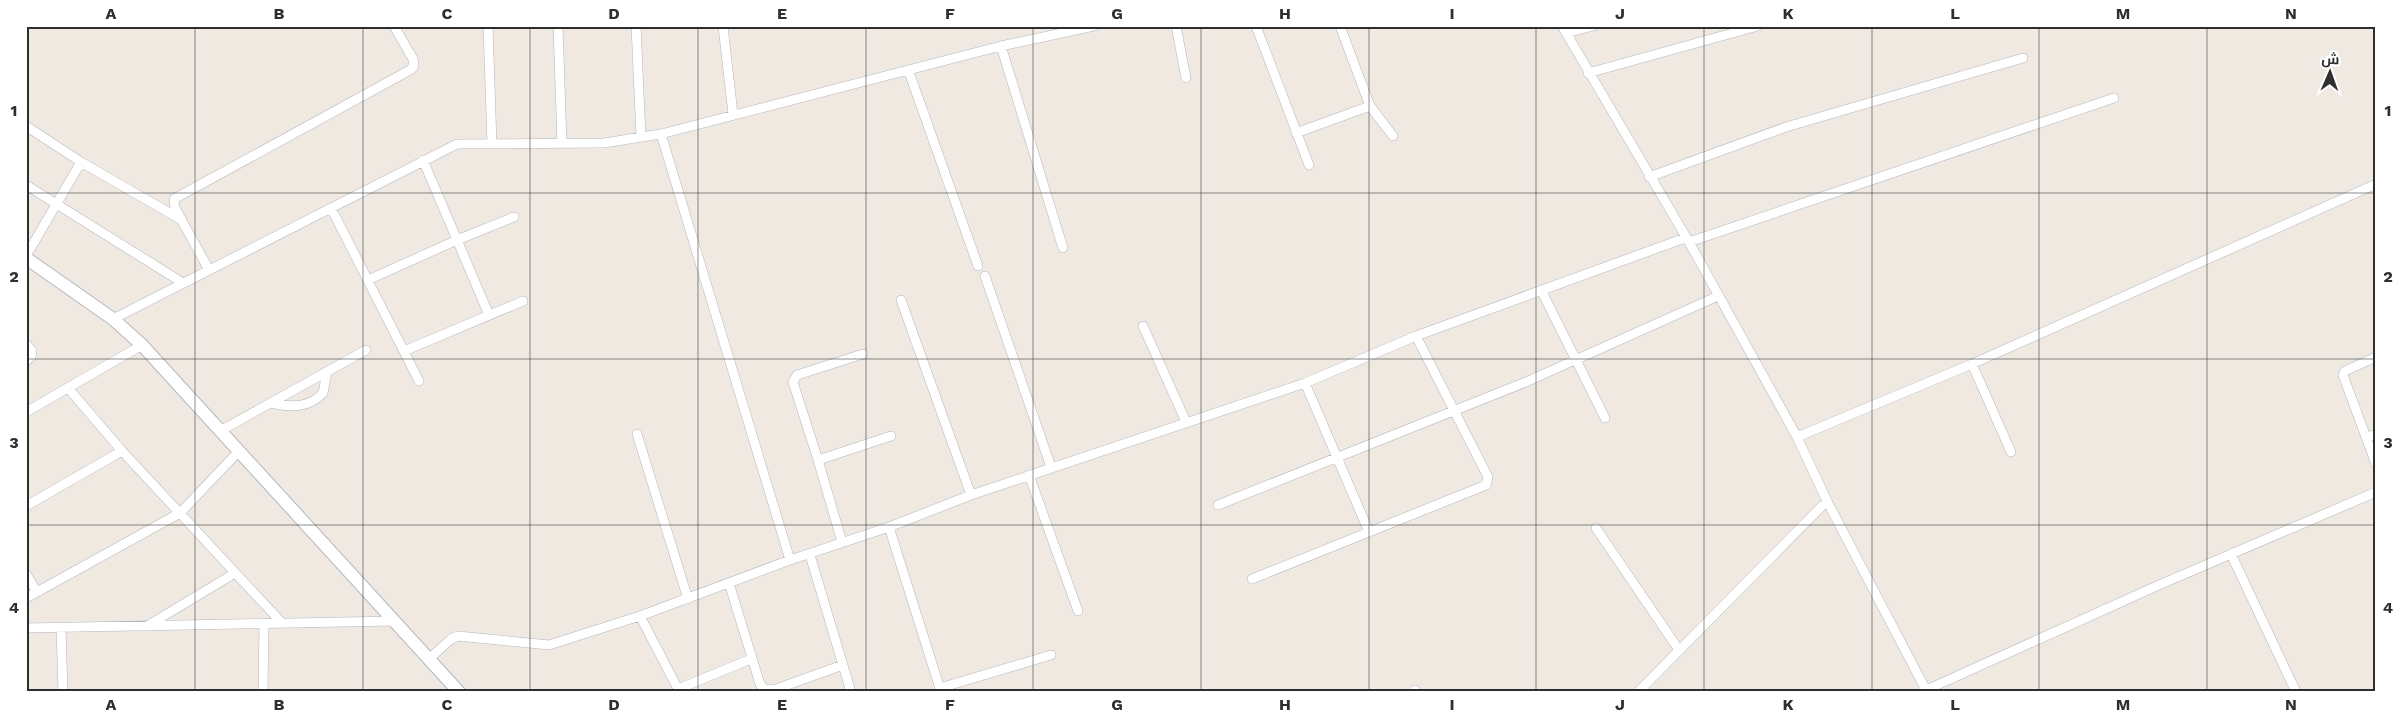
<svg xmlns="http://www.w3.org/2000/svg" width="2402" height="718" viewBox="0 0 2402 718" font-family="'Work Sans',Cairo,sans-serif">
	<style>
		.lines { fill: none; stroke-linecap: round; stroke-linejoin: round }
		.minor-casing { stroke: #b4b7c1; stroke-width: 10 }
		.secondary-casing { stroke: #b4b7c1; stroke-width: 14 }
		.minor { stroke: #fff; stroke-width: 9 }
		.secondary { stroke: #fff; stroke-width: 12 }
		.grid { fill: none; stroke: #2e2e2e; stroke-width: 1; stroke-opacity: 0.55 }
		.neatline { fill: none; stroke: #2e2e2e; stroke-width: 2 }
		.grid-label { font-size: 16px; text-anchor: middle; font-weight: bold; fill: #2e2e2e }
	</style>
	<rect width="100%" height="100%" fill="#efe9e1"/>
	<g class="lines">
		<g class="minor-casing">
			<path id="minor" d="M488,26L492,144
				M558,26L562,144
				M636,26L641,137
				M723,26L733,114
				M1176,26L1186,78
				M1256,26L1309,165
				M1562,26L1689,242L1797,437L1827,501L1927,692
				M1566,33L1593,26
				M1001,46L1063,248
				M909,72L978,266
				M1588,73L1758,26
				M1370,106L1393,136
				M26,126L81,162L180,219
				M1296,133L1370,106L1340,26
				M661,134L790,560
				M423,160L489,315
				M1649,177L1786,127L2023,58
				M26,185L183,283
				M331,208L419,381
				M1689,242L2114,98
				M26,256L81,162
				M209,270L175,208L174,199L410,70L414,66L413,59L394,26
				M985,276L1051,467
				M368,280L457,240L514,217
				M1541,290L1605,418
				M901,300L971,495
				M113,319L457,144L604,143L661,134L1001,46L1094,26
				M1143,326L1186,422
				M26,344L32,351L31,357L26,361
				M404,351L523,301
				M2376,357L2345,371L2343,375L2376,464
				M1972,364L2011,452
				M1305,383L1369,532
				M68,388L122,451L282,623
				M270,403C290,407 308,409 323,393L327,372
				M26,412L142,345
				M220,431L366,350
				M637,434L688,599
				M1797,437L1972,364L2376,184
				M2366,438L2376,434
				M818,460L891,436
				M1029,475L1078,611
				M1218,505L1526,382L1718,296
				M26,506L122,451
				M889,527L941,692
				M1596,528L1679,650
				M842,542L818,460L793,382L797,375L863,354
				M2231,554L2296,692
				M810,555L851,692
				M26,574L37,592
				M1252,579L1486,485L1488,477L1416,336
				M729,583L760,684L765,690L776,689L843,665
				M26,598L180,513L239,451
				M640,616L678,689L751,659
				M147,626L235,573
				M26,628L394,621
				M61,628L63,692
				M429,659L451,639L458,636L549,645L640,616L790,560L889,527L971,495L1305,383L1416,336L1685,238
				M940,688L1051,655
				M1415,690L1416,692
				M1926,690L2159,585L2376,492
				M263,692L264,623
				M1638,692L1827,501"/>
		</g>
		<g class="secondary-casing">
			<path id="secondary" d="M26,258L113,319L142,345L459,692"/>
		</g>
		<use href="#minor" class="minor"/>
		<use href="#secondary" class="secondary"/>
	</g>
	<path class="grid" d="M195,26V692M363,26V692M530,26V692M698,26V692M866,26V692M1033,26V692M1201,26V692M1369,26V692M1536,26V692M1704,26V692M1872,26V692M2039,26V692M2207,26V692M26,193H2376M26,359H2376M26,525H2376"/>
	<rect width="2402" height="718" fill="none" stroke="#ffffff" stroke-width="55"/>
	<g transform="translate(2330 72) rotate(2)" stroke="#ffffff" stroke-width="4" paint-order="stroke">
	<path d="M0-4L9 19L0 12L-9 19Z" fill="#2e2e2e"/>
	<text y="-8" font-size="14" font-weight="bold" text-anchor="middle" fill="#2e2e2e">ش</text>
	</g>
	<rect x="28" y="28" width="2346" height="662" class="neatline"/>
	<g class="grid-label">
		<text x="111" y="19">A</text>
		<text x="279" y="19">B</text>
		<text x="447" y="19">C</text>
		<text x="614" y="19">D</text>
		<text x="782" y="19">E</text>
		<text x="950" y="19">F</text>
		<text x="1117" y="19">G</text>
		<text x="1285" y="19">H</text>
		<text x="1452" y="19">I</text>
		<text x="1620" y="19">J</text>
		<text x="1788" y="19">K</text>
		<text x="1955" y="19">L</text>
		<text x="2123" y="19">M</text>
		<text x="2291" y="19">N</text>
		<text x="14" y="116">1</text>
		<text x="2388" y="116">1</text>
		<text x="14" y="282">2</text>
		<text x="2388" y="282">2</text>
		<text x="14" y="448">3</text>
		<text x="2388" y="448">3</text>
		<text x="14" y="613">4</text>
		<text x="2388" y="613">4</text>
		<text x="111" y="710">A</text>
		<text x="279" y="710">B</text>
		<text x="447" y="710">C</text>
		<text x="614" y="710">D</text>
		<text x="782" y="710">E</text>
		<text x="950" y="710">F</text>
		<text x="1117" y="710">G</text>
		<text x="1285" y="710">H</text>
		<text x="1452" y="710">I</text>
		<text x="1620" y="710">J</text>
		<text x="1788" y="710">K</text>
		<text x="1955" y="710">L</text>
		<text x="2123" y="710">M</text>
		<text x="2291" y="710">N</text>
	</g>
</svg>
